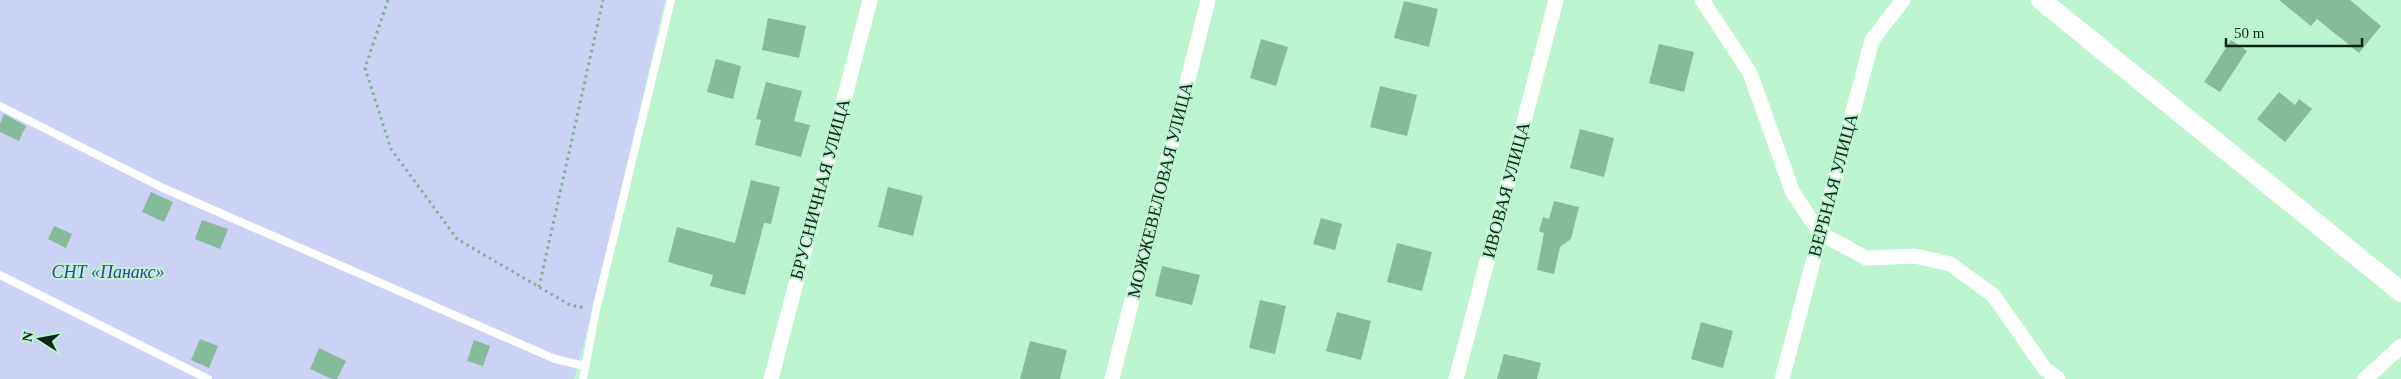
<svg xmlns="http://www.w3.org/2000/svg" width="2401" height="379" viewBox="0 0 2401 379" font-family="Georgia,serif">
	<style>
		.green { fill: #cbd2f6 }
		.building { fill: #85bb99 }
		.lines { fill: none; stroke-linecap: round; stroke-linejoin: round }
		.path { stroke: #83b093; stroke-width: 3; stroke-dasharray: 2.5 4; stroke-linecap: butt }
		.lane { stroke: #fff; stroke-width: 8 }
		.street { stroke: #fff; stroke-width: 15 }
		.secondary { stroke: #fff; stroke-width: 20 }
		.labels { text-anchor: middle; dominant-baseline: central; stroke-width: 4; stroke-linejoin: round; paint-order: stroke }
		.street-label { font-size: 18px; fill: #0f2518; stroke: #bcf4d0 }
		.park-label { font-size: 18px; font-style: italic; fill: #3a3ca1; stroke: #bcf4d0 }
	</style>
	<rect width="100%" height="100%" fill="#bcf4d0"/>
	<path class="green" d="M0,0H665L596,299L574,379H0Z"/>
	<path class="building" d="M2279,0H2350L2381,26L2359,53L2317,19L2311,26Z
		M1404,1L1438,9L1429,47L1394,38Z
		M768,18L806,26L799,58L762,50Z
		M1261,39L1288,47L1276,86L1250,78Z
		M2231,40L2247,51L2220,92L2204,82Z
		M1659,44L1694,52L1684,92L1649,83Z
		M716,59L741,66L733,99L707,92Z
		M766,82L802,91L794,121L810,125L801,157L755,145L761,120L756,119Z
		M1380,86L1417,95L1407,136L1370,127Z
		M2279,92L2295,105L2299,99L2312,109L2285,142L2257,119Z
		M4,114L26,126L19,141L0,132V124Z
		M1580,129L1614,138L1604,177L1570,168Z
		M751,180L780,187L771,224L764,223L745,295L710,286L713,275L668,262L677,227L735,243Z
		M888,187L923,196L913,236L878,227Z
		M151,192L173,202L164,222L142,212Z
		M1554,201L1579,207L1571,239L1560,247L1554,274L1537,270L1544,233L1539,231L1543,217L1549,219Z
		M1321,218L1342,224L1335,250L1313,244Z
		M202,220L228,229L220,249L195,239Z
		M54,226L72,234L66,248L48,239Z
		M1397,243L1432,252L1422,291L1387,282Z
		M1162,266L1200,275L1192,305L1155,296Z
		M1260,300L1286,306L1275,354L1249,348Z
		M1337,312L1371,321L1361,360L1326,351Z
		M1701,322L1733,331L1723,368L1691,359Z
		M200,339L218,346L209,368L191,360Z
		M474,340L490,346L483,366L467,361Z
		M1030,341L1067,350L1060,379H1020Z
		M319,348L346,361L337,379H332L310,369Z
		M1504,354L1541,363L1537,379H1497Z"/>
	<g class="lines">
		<path class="path" d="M388,0L365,68L391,149L457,239L570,305L585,308
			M539,287L603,0"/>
		<path class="lane" d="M0,106L163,188L555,359L585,366
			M0,275L208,379
			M583,379L596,310L671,0"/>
		<path class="street" d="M1702,0L1750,73L1793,193L1820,233L1866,258L1915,256L1950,264L1993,295L2045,369L2058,379
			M771,379L870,0
			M1112,379L1208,0
			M1456,379L1556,0
			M1782,379L1872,40L1903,0
			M2365,379L2401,346"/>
		<path class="secondary" d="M2041,0L2401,292"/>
	</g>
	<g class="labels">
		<g class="street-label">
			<text transform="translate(1833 185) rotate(-75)">ВЕРБНАЯ УЛИЦА</text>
			<text transform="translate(820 189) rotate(-75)">БРУСНИЧНАЯ УЛИЦА</text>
			<text transform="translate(1160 190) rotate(-76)">МОЖЖЕВЕЛОВАЯ УЛИЦА</text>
			<text transform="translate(1506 190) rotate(-75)">ИВОВАЯ УЛИЦА</text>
		</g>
		<g class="park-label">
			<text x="108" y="272">СНТ «Панакс»</text>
		</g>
	</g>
	<g transform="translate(40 339) rotate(281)" stroke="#bcf4d0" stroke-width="4" paint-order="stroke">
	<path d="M0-4L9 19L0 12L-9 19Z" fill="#0f2518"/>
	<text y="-8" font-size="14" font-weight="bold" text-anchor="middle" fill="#0f2518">N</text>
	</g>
	<path d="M2226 38v8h136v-8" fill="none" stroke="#0f2518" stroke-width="2.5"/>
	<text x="2234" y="38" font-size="15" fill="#0f2518" stroke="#bcf4d0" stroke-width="4" paint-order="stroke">50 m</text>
</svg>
